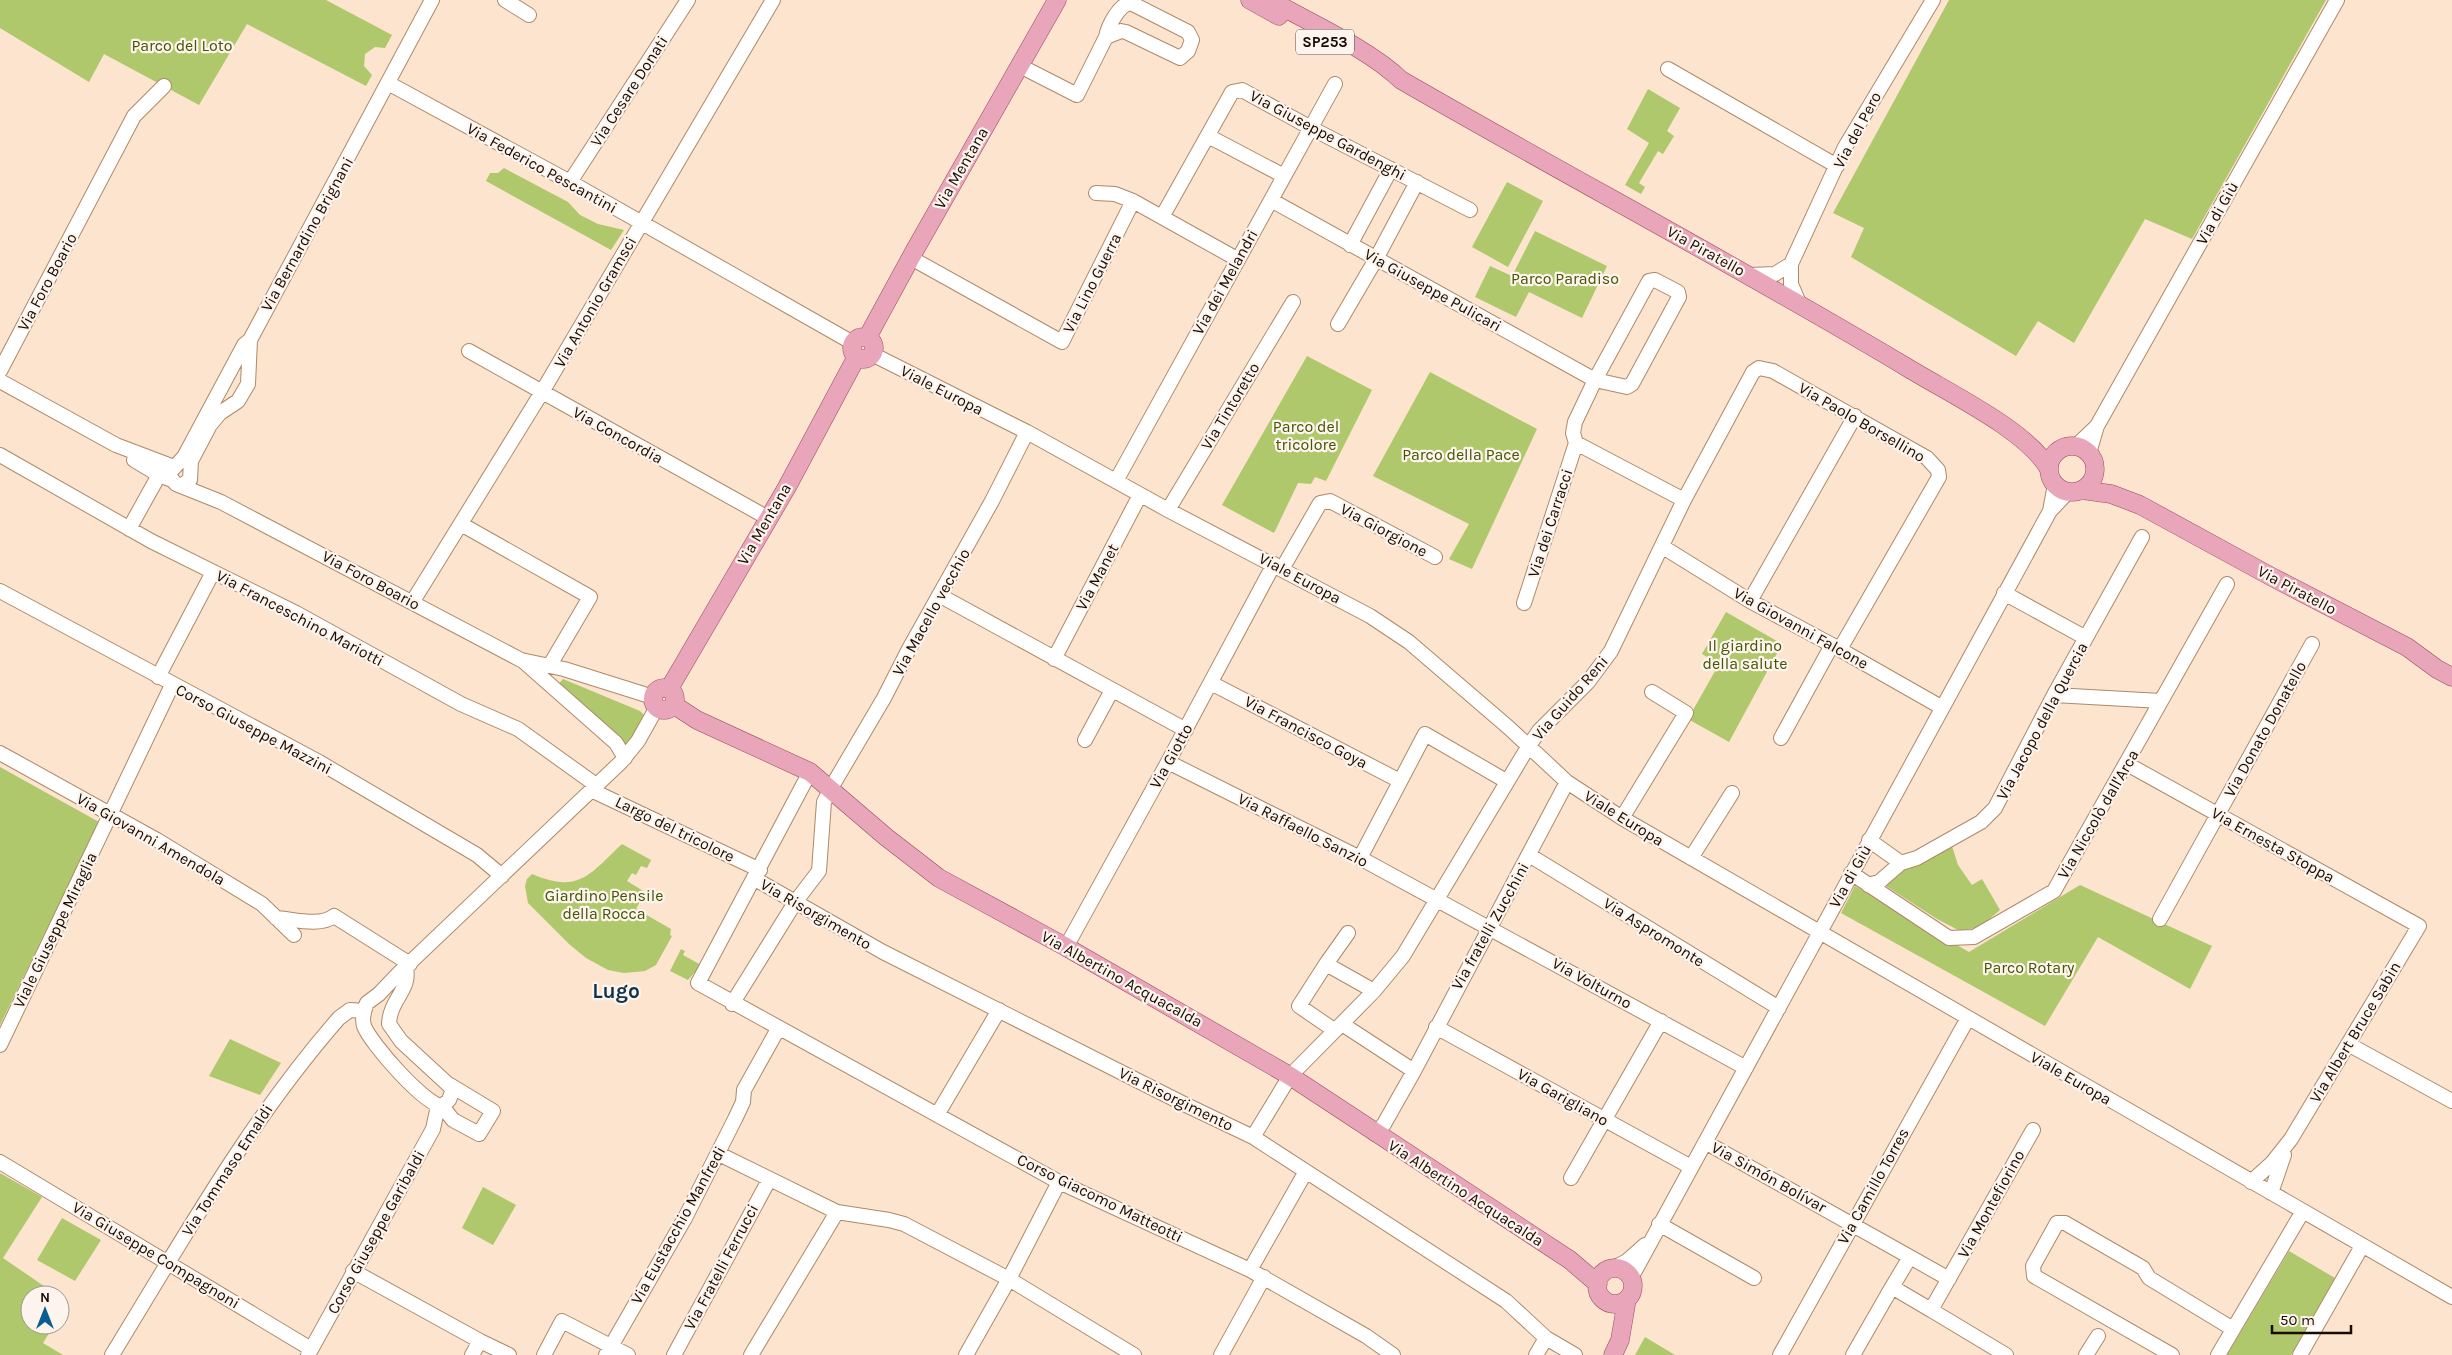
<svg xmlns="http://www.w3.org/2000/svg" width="2452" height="1355" viewBox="0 0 2452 1355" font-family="Karla,sans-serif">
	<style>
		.green { fill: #aec86b }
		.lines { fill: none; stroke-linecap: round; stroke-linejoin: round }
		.minor-casing { stroke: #ae8968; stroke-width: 16 }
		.major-casing { stroke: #96485c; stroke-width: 19 }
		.minor { stroke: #fff; stroke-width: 14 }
		.major { stroke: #e9a5ba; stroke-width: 18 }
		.labels { text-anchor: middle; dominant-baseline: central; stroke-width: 4.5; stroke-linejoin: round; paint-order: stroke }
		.shield { fill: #fdf4ed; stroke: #5d5148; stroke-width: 1 }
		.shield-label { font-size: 15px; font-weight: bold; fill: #180b02 }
		.park-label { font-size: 16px; fill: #445504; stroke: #fdf4ed }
		.street-label { font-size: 16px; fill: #180b02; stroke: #fdf4ed }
		.district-label { font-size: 21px; font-weight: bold; fill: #0f334b; stroke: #fdf4ed }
	</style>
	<rect width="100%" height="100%" fill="#fce4cf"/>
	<path class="green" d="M0,0H326L392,35L385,48L375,47L365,54L364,66L372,75L366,86L247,24L199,105L104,54L89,82L0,28Z
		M1949,0H2326L2192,239L2145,219L2074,343L2038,321L2016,356L1851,257L1864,228L1833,213Z
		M1648,89L1680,108L1667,131L1674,136L1663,154L1658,151L1639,183L1645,187L1641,194L1625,185L1649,143L1627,129Z
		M504,168L568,202L580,215L598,224L624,230L611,250L486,181L490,173H498Z
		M1507,182L1543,201L1508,267L1472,247Z
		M1535,231L1607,266L1582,318L1529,292L1516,317L1475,297L1490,266L1512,276Z
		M1307,356L1372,390L1326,481L1315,477L1311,484L1298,483L1274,533L1222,505Z
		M1430,372L1537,429L1472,569L1449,559L1469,524L1373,476Z
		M1726,612L1782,644L1729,742L1688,719L1719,664L1702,654Z
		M563,679L640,711L644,715L643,720L628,746L557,686Z
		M0,767L99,822L0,1025Z
		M1951,843L1958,865L1972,885L1982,879L2000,910L1980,927L1960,931L1937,919L1886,886L1897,872Z
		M622,844L651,860L647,868L641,866L636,875L632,873L627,881L645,892L636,909L671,929L670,935L672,936L656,965L645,971L624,973L608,970L586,958L569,944L528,903L525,886L527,879L532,874C579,894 589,875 622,844Z
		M2080,885L2212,946L2190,989L2098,937L2045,1026L1841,913L1855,886L1969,952Z
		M681,949L685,951L683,955L701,965L688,980L670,971Z
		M230,1039L281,1063L260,1095L209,1076Z
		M0,1173L42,1197L3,1258L57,1295H30V1325H54L43,1343L63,1355H0Z
		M483,1187L516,1205L493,1245L462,1228Z
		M62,1218L101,1240L75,1281L37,1260Z
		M2289,1251L2335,1278L2291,1355H2227Z
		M1645,1337L1675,1355H1635Z"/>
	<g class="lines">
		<g class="minor-casing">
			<path id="minor" d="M432,0L250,340L244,345L184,457L171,471L170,477L176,484L221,502L521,660L564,669L653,697
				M505,0L529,15
				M1668,69L1837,166
				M1028,70L1077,95L1106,37L1121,31L1126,32L1180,58L1188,51L1192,40L1188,32L1131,3C1119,4 1108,26 1106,37
				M388,83L570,182L853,343
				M1208,136L1284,176
				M570,182L688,0
				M1096,193L1115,194L1133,201L1237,259
				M1271,200L1595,380L1627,387L1632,384L1679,297L1678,292L1655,280L1649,281L1595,380L1575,422L1573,433L1576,443L1524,603
				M1162,217L1232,92L1242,90L1311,128L1470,210
				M1350,245L1391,169
				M911,258L1062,342L1133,201
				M1749,275L1775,274L1791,264
				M1799,303L1791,284V264L1845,147L1933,0
				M1338,324L1376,259L1417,182
				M469,351L768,518
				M872,354L1027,432L1168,510L1370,616L1409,642L1508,727L1567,782L1622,818L2452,1297
				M0,371L134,116L164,86
				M0,381L116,445L174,467
				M2097,426L2337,0
				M1576,443L1684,500
				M2076,446L2097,426L2089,453
				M0,455L151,541L296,613L461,704L518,729L596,785
				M134,460L159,475L172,480
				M1116,481L1335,84
				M2055,484L2050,511L2068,492
				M182,485L190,480L191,461L210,425L220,413L238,401L248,384L250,340
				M1168,510L1293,302
				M461,524L590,597L550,665
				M129,529L159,475
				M1663,547L1750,601L1832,645L1941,707
				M1282,569L1320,503L1330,501L1435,557
				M0,591L319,762L477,855L502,876
				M2004,593L2086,638
				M939,595L1186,730
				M413,601L542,392L773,0
				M1750,601L1855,416
				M1054,659L1140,495
				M522,660L616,743L625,758
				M158,677L213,572
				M1211,683L1400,781
				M2054,695L2161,701
				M1781,738L1832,645
				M1085,740L1112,690
				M0,753L157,840L262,904L294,935
				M1168,762L1360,858L1746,1068
				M2127,764L2419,926L2291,1139L2272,1163L2251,1182
				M810,772L698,983L1059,1182L1250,1270L1366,1336L1393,1355
				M591,790L760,870
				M1622,818L1686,713L1652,692
				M1869,840L1901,863
				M1529,855L1779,1008
				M1360,858L1425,734L1506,781
				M1691,858L1732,793
				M1851,873L1949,938L1974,937L2054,891L2227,584
				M755,879L883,952L1182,1103L1253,1137L1506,1301L1546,1338L1575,1355
				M1868,885L1879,882L1901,863L1917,858L1981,822L1995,808L2054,695L2142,537
				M276,918C293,919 320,927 334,916L410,964
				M2160,919L2312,644
				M1066,947L1168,762L1274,564
				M1326,964L1348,933
				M406,968C411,990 390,999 389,1024L401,1041L453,1089L449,1100L442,1106C425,1105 371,1044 364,1026C362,1019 364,1010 367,1003L379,994L398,974L621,762L638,741L657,707
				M732,1004L796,901L819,871L824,802L831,788L884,698L909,649L992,501L1027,432
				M1342,1024L1414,1071
				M1436,1027L1691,1167
				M1334,1030L1299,1006L1326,964L1374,991
				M2348,1044L2452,1101
				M0,1045L172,685
				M442,1106L453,1120L479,1134L493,1111L450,1085
				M937,1115L999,1010
				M1375,1134L1384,1124L1414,1071L1567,782
				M1253,1137L1290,1076L1374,991L1403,956L1528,747L1539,731L1588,682L1611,651L1684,500L1753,372L1759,368L1773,371L1927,458L1938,470L1939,477L1840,649
				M1705,1142L1910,1257
				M719,1154L837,1212L889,1220L904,1224L1009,1279L1134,1355
				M0,1162L311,1349
				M1571,1178L1661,1021
				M2271,1193L2284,1155
				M1659,1224L1754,1278
				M1614,1268L1627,1261L1645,1245
				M1250,1270L1305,1173
				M353,1271L480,1341L509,1355
				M1631,1278L2050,511
				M1949,1279L1910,1257L1892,1287L1931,1310L2033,1130
				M1931,1310L2006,1355
				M112,1355C183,1239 249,1121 339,1018L350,1010L364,1011
				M308,1355L433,1129L438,1106
				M472,1355L480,1341
				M544,1355L562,1321L628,1355
				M606,1355L685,1218L735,1119L743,1102L744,1090L778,1029
				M674,1355L769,1180
				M751,1355L837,1212
				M966,1355L1009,1279L1059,1182
				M1221,1355L1264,1277
				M1536,1355L1546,1338
				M1780,1355L1968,1018
				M1853,1355L1892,1287
				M2086,1355L2098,1336
				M2172,1355L2034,1276L2033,1266L2057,1223H2065L2143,1268L2149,1278L2233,1329
				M2218,1355L2303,1211
				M2300,1355L2362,1246"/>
		</g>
		<g class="major-casing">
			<path id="major" d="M1250,0L1279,16
				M1270,0C1310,23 1369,49 1401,80C1569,177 1741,268 1908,368C1947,392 2027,430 2049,469
				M852 348a11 11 0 1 1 22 0a11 11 0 1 1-22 0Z
				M867,338L916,248L1057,0
				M2049 469a23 23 0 1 1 46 0a23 23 0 1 1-46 0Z
				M2082,490L2111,494L2140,505L2272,577L2407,647L2437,669L2452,677
				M653 699a11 11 0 1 1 22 0a11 11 0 1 1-22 0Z
				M669,689L787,487L856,358
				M674,705L697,720L810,772L886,837L939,878L1066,947L1290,1076L1570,1260L1598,1284
				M1597 1286a18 18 0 1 1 36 0a18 18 0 1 1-36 0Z
				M1613,1355L1620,1340L1627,1299"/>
		</g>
		<use href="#minor" class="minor"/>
		<use href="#major" class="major"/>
	</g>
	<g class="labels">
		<rect class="shield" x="1296" y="29.5" width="58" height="25" rx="4"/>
		<g class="shield-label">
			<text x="1325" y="42">SP253</text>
		</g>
		<g class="park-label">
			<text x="182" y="45">Parco del Loto</text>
			<text x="1565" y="278">Parco Paradiso</text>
			<text x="1306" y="426">Parco del<tspan x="1306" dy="18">tricolore</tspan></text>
			<text x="1461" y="454">Parco della Pace</text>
			<text x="1745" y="645">Il giardino<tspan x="1745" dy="18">della salute</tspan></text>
			<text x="604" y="895">Giardino Pensile<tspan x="604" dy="18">della Rocca</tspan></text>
			<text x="2029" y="967">Parco Rotary</text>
		</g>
		<g class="street-label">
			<text transform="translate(629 91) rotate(-57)">Via Cesare Donati</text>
			<text transform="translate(1857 130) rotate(-62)">Via del Pero</text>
			<text transform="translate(1328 135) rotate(28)">Via Giuseppe Gardenghi</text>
			<text transform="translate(542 168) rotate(29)">Via Federico Pescantini</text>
			<text transform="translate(961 168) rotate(-60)">Via Mentana</text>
			<text transform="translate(2217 213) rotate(-61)">Via di Giù</text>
			<text transform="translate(307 234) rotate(-61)">Via Bernardino Brignani</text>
			<text transform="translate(1706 251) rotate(29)">Via Piratello</text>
			<text transform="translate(47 282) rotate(-62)">Via Foro Boario</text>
			<text transform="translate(1225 282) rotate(-61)">Via dei Melandri</text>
			<text transform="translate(1092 283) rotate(-63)">Via Lino Guerra</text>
			<text transform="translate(1433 290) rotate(29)">Via Giuseppe Pulicari</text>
			<text transform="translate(595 302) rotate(-60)">Via Antonio Gramsci</text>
			<text transform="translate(942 390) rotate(27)">Viale Europa</text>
			<text transform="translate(1230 406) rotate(-59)">Via Tintoretto</text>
			<text transform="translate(1862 422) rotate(30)">Via Paolo Borsellino</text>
			<text transform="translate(618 435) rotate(29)">Via Concordia</text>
			<text transform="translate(1550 523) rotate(-72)">Via dei Carracci</text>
			<text transform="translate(764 524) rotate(-60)">Via Mentana</text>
			<text transform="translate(1384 530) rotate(28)">Via Giorgione</text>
			<text transform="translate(1097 577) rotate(-62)">Via Manet</text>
			<text transform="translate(1300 578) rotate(28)">Viale Europa</text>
			<text transform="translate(371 580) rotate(28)">Via Foro Boario</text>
			<text transform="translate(2297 590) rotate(28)">Via Piratello</text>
			<text transform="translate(931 612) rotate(-61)">Via Macello vecchio</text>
			<text transform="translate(300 618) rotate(28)">Via Franceschino Mariotti</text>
			<text transform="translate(1801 628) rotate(29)">Via Giovanni Falcone</text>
			<text transform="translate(1570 698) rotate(-49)">Via Guido Reni</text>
			<text transform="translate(2042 721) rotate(-62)">Via Jacopo della Quercia</text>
			<text transform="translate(254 729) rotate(28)">Corso Giuseppe Mazzini</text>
			<text transform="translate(2265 729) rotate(-61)">Via Donato Donatello</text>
			<text transform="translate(1306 732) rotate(28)">Via Francisco Goya</text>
			<text transform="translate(1171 756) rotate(-61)">Via Giotto</text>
			<text transform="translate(2098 814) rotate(-60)">Via Niccolò dall'Arca</text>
			<text transform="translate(1624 818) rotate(32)">Viale Europa</text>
			<text transform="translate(675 829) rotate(26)">Largo del tricolore</text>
			<text transform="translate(1303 830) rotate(27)">Via Raffaello Sanzio</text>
			<text transform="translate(151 839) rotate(30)">Via Giovanni Amendola</text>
			<text transform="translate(2273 845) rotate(29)">Via Ernesta Stoppa</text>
			<text transform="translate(1850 876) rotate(-61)">Via di Giù</text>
			<text transform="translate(816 914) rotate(30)">Via Risorgimento</text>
			<text transform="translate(1490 926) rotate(-61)">Via fratelli Zucchini</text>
			<text transform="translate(55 930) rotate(-64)">Viale Giuseppe Miraglia</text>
			<text transform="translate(1654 932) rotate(32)">Via Aspromonte</text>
			<text transform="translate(1122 979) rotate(29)">Via Albertino Acquacalda</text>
			<text transform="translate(1592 983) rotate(29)">Via Volturno</text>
			<text transform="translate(2355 1032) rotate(-59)">Via Albert Bruce Sabin</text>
			<text transform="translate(2071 1078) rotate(30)">Viale Europa</text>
			<text transform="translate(1563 1097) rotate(29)">Via Garigliano</text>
			<text transform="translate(1176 1099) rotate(26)">Via Risorgimento</text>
			<text transform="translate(227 1170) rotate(-57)">Via Tommaso Emaldi</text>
			<text transform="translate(1769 1177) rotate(29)">Via Simón Bolívar</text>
			<text transform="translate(1873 1186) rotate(-61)">Via Camillo Torres</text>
			<text transform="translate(1466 1193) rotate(33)">Via Albertino Acquacalda</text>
			<text transform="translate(1100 1198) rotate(26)">Corso Giacomo Matteotti</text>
			<text transform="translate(1991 1204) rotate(-61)">Via Montefiorino</text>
			<text transform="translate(678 1225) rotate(-61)">Via Eustacchio Manfredi</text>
			<text transform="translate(376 1232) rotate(-61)">Corso Giuseppe Garibaldi</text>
			<text transform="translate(156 1255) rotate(31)">Via Giuseppe Compagnoni</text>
			<text transform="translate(721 1267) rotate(-62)">Via Fratelli Ferrucci</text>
		</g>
		<g class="district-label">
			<text x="616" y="991">Lugo</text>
		</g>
	</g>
	<g transform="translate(45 1310)"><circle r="24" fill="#fdf4ed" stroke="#a1978f"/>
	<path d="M0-4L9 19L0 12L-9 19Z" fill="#075f90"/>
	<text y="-8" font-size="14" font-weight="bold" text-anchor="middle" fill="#180b02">N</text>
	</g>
	<path d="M2272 1325v8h79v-8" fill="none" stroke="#180b02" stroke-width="2.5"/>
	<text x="2280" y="1325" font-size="15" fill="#180b02" stroke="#fdf4ed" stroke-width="4" paint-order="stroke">50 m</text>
</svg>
